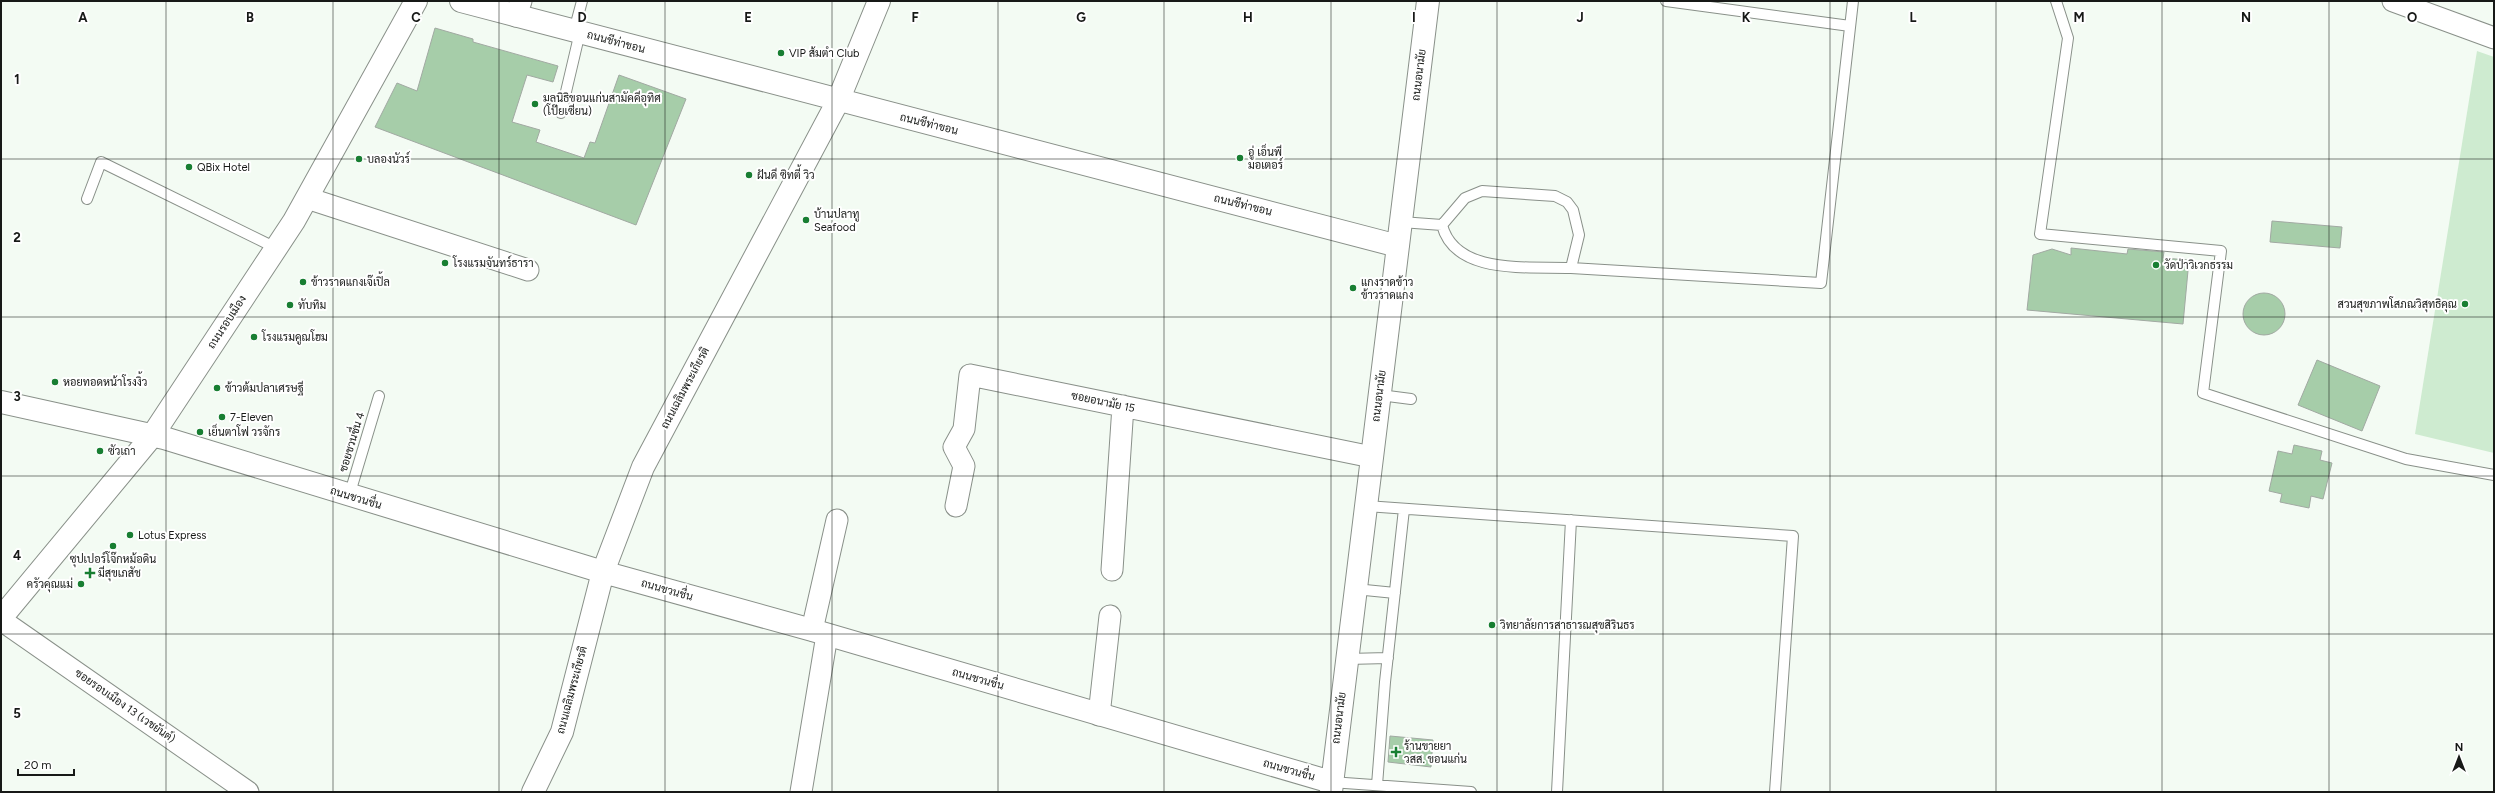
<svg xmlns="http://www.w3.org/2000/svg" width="2495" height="793" viewBox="0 0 2495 793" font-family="Figtree,Sarabun,sans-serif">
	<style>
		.green { fill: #ceebd0 }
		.building { fill: #a6cda9; stroke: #a1a9a2 }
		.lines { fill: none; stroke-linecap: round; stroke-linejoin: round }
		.service-casing { stroke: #899089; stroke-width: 12 }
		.minor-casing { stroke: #899089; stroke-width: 23 }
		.tertiary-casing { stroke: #899089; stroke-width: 24 }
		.service { stroke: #fff; stroke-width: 10 }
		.minor { stroke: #fff; stroke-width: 21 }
		.tertiary { stroke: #fff; stroke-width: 22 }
		.grid { fill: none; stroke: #171917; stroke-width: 1; stroke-opacity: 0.55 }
		.poi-dot { fill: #187e32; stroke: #fff; stroke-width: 1.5 }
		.labels { text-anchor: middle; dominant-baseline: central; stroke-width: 4; stroke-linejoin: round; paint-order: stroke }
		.street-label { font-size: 11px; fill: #171917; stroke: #fff }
		.poi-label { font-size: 11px; fill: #171917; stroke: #fff; text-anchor: start }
		.grid-label { font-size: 13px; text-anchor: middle; font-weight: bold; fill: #171917; stroke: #fff; stroke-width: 4; stroke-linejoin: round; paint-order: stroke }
	</style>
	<rect width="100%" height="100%" fill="#f3fbf3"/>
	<path class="green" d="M2477,51L2494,57V453L2415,434Z"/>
	<path class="building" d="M435,28L473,39V42L558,66L553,82L527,75L512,122L540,130L536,142L584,158L590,142L595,143L619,75L686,99L636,225L375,127L397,83L417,91Z
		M2272,221L2342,227L2340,248L2270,242Z
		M2071,248L2127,254L2128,249L2164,252L2163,258L2189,260L2183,324L2027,310L2033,255L2052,249L2071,255Z
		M2243 314a21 21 0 1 1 42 0a21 21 0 1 1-42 0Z
		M2317,360L2380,386L2362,431L2298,405Z
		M2294,445L2322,451L2320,460L2332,463L2323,499L2311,496L2309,508L2280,502L2282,494L2269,491L2278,451L2292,454Z
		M1390,736L1433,740L1431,767L1388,762Z"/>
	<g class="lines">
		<g class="service-casing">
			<path id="service" d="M1666,1L1850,26
				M2056,1L2068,38L2040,234L2221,251L2203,393L2406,459L2494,475
				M574,31L582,1
				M561,113L580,32
				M1482,191L1555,196L1567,202L1573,210L1579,235L1571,268C1530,266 1455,276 1442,225L1465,198Z
				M87,199L101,162L276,248
				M1401,222L1442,225
				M1571,268L1821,283L1853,1
				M1380,395L1411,399
				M349,496L379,396
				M1366,506L1793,536L1775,792
				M1355,589L1395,593
				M1347,659L1388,658
				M1331,782L1471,792
				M1377,785L1385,682L1404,509
				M1557,792L1571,520"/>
		</g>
		<g class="minor-casing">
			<path id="minor" d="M2393,1L2494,38
				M516,16L521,1
				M307,198L528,270
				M956,506L964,466L954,447L964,429L970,375L1372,457
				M1112,570L1123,406
				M1,620L248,792
				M812,630L837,520
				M1099,715L1110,616
				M801,792L827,635"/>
		</g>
		<g class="tertiary-casing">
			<path id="tertiary" d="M461,1L1398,246
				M1,402L164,438L603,572L812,630L1331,782
				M1,618L152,436L294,221L416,1
				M533,792L562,732L603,572L643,467L838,101L879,1
				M1331,792L1428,1"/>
		</g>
		<use href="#service" class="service"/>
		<use href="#minor" class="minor"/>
		<use href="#tertiary" class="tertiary"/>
	</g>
	<path class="grid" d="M166,1V792M333,1V792M499,1V792M665,1V792M832,1V792M998,1V792M1164,1V792M1331,1V792M1497,1V792M1663,1V792M1830,1V792M1996,1V792M2162,1V792M2329,1V792M1,159H2494M1,317H2494M1,476H2494M1,634H2494"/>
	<g class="poi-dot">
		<circle cx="781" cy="53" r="4"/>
		<circle cx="535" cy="104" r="4"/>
		<circle cx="1240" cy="158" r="4"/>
		<circle cx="359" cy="159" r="4"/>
		<circle cx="189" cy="167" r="4"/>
		<circle cx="749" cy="175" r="4"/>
		<circle cx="806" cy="220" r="4"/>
		<circle cx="445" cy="263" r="4"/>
		<circle cx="2156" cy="265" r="4"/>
		<circle cx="303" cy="282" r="4"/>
		<circle cx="1353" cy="288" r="4"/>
		<circle cx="2465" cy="304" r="4"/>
		<circle cx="290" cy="305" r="4"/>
		<circle cx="254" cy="337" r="4"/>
		<circle cx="55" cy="382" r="4"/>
		<circle cx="217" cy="388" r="4"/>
		<circle cx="222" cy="417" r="4"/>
		<circle cx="200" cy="432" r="4"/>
		<circle cx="100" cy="451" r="4"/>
		<circle cx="130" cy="535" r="4"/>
		<circle cx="113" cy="546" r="4"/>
		<path d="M88 567h4v4h4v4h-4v4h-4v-4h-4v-4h4z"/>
		<circle cx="81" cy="584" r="4"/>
		<circle cx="1492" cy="625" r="4"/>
		<path d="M1394 746h4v4h4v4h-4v4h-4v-4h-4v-4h4z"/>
	</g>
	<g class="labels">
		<g class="street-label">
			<text transform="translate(616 42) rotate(15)">ถนนชีท่าขอน</text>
			<text transform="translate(1419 75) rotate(-83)">ถนนอนามัย</text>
			<text transform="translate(929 124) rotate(14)">ถนนชีท่าขอน</text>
			<text transform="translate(1243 205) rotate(14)">ถนนชีท่าขอน</text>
			<text transform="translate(227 322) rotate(-57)">ถนนรอบเมือง</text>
			<text transform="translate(685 388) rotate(-62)">ถนนเฉลิมพระเกียรติ</text>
			<text transform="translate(1379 396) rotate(-83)">ถนนอนามัย</text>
			<text transform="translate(1103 402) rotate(12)">ซอยอนามัย 15</text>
			<text transform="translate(352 442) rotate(-73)">ซอยชวนชื่น 4</text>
			<text transform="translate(356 498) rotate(17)">ถนนชวนชื่น</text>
			<text transform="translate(667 590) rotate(16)">ถนนชวนชื่น</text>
			<text transform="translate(978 679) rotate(16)">ถนนชวนชื่น</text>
			<text transform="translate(572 690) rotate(-75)">ถนนเฉลิมพระเกียรติ</text>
			<text transform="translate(125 706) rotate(35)">ซอยรอบเมือง 13 (เวชยันต์)</text>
			<text transform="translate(1339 718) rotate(-83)">ถนนอนามัย</text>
			<text transform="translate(1289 770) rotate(16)">ถนนชวนชื่น</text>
		</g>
		<g class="poi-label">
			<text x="789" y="53">VIP ส้มตำ Club</text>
			<text x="543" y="98">มูลนิธิขอนแก่นสามัคคีอุทิศ<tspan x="543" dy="13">(โป๊ยเซียน)</tspan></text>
			<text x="1248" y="152">อู่ เอ็นพี<tspan x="1248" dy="13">มอเตอร์</tspan></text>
			<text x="367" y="159">บลองนัวร์</text>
			<text x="197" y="167">QBix Hotel</text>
			<text x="757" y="175">ฝันดี ซิทตี้ วิว</text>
			<text x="814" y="214">บ้านปลาทู<tspan x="814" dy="13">Seafood</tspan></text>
			<text x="453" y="263">โรงแรมจันทร์ธารา</text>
			<text x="2164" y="265">วัดป่าวิเวกธรรม</text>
			<text x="311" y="282">ข้าวราดแกงเจ๊เปิ้ล</text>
			<text x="1361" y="282">แกงราดข้าว<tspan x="1361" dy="13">ข้าวราดแกง</tspan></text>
			<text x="2457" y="304" text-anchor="end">สวนสุขภาพโสภณวิสุทธิคุณ</text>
			<text x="298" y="305">ทับทิม</text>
			<text x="262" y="337">โรงแรมคูณโฮม</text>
			<text x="63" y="382">หอยทอดหน้าโรงงิ้ว</text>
			<text x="225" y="388">ข้าวต้มปลาเศรษฐี</text>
			<text x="230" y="417">7-Eleven</text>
			<text x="208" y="432">เย็นตาโฟ วรจักร</text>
			<text x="108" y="451">ซัวเถา</text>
			<text x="138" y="535">Lotus Express</text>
			<text x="113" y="559" text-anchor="middle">ซุปเปอร์โจ๊กหม้อดิน</text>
			<text x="98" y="573">มีสุขเภสัช</text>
			<text x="73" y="584" text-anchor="end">ครัวคุณแม่</text>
			<text x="1500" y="625">วิทยาลัยการสาธารณสุขสิรินธร</text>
			<text x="1404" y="746">ร้านขายยา<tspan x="1404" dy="13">วสส. ขอนแก่น</tspan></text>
		</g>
	</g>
	<g class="grid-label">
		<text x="83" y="22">A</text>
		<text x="250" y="22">B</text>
		<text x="416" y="22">C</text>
		<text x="582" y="22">D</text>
		<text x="748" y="22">E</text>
		<text x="915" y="22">F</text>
		<text x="1081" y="22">G</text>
		<text x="1248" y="22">H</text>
		<text x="1414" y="22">I</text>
		<text x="1580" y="22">J</text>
		<text x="1746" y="22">K</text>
		<text x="1913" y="22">L</text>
		<text x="2079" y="22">M</text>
		<text x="2246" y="22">N</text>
		<text x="2412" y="22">O</text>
		<text x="17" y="84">1</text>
		<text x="17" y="242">2</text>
		<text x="17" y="401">3</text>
		<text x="17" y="560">4</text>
		<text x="17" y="718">5</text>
	</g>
	<rect width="2495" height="793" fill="none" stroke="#171917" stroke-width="4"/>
	<g transform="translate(2459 757)" stroke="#ffffff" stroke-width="3" paint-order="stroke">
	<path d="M0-3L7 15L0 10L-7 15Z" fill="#171917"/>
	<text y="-6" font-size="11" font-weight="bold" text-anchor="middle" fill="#171917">N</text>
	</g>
	<path d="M18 769v6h56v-6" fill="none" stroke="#171917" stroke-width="2"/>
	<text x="24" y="769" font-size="12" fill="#171917" stroke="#ffffff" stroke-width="3" paint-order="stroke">20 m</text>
</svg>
